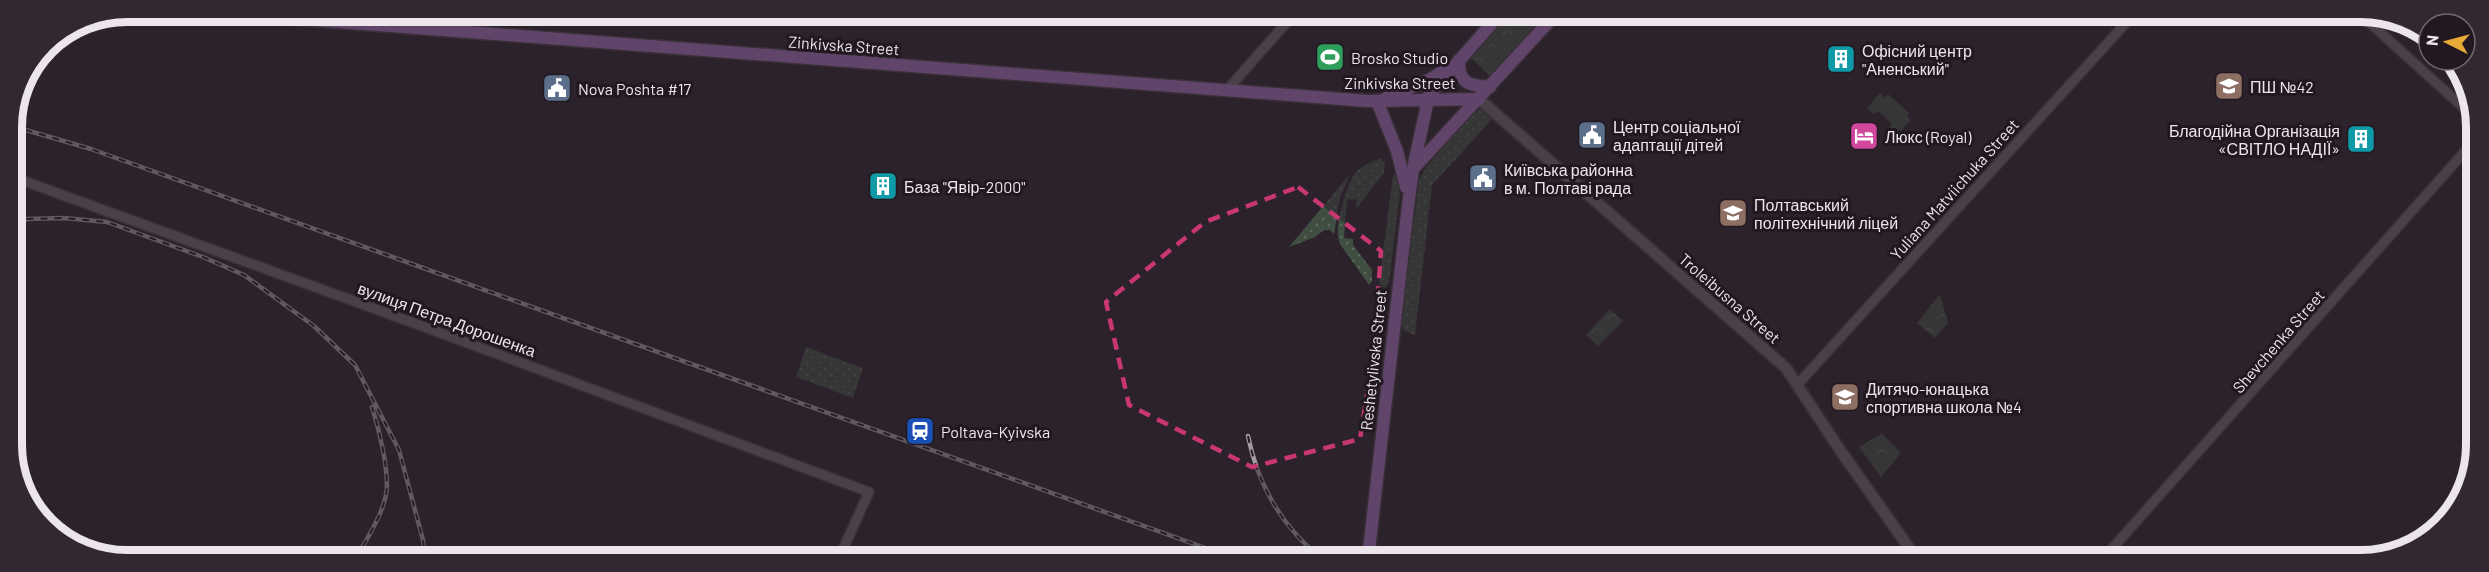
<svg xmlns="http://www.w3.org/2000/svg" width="2489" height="572" viewBox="0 0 2489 572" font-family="Barlow,sans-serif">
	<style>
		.grass { fill: url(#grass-dots) }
		.park { fill: url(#park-crowns) }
		.pitch { fill: #404e42 }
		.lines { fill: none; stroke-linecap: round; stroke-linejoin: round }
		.tertiary-casing { stroke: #483f47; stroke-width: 12 }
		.secondary-casing { stroke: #483f47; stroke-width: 14 }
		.primary-casing { stroke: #483f47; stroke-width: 15 }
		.tertiary { stroke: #706570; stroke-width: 9 }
		.secondary { stroke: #706570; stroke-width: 10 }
		.primary { stroke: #a26eb6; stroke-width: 12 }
		.rail-casing { stroke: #a29ba2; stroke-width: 4.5 }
		.rail { stroke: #221821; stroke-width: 2; stroke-dasharray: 7; stroke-linecap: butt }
		.marked { fill: none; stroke: #c83771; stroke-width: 4.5; stroke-dasharray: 12 8; stroke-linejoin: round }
		.labels { text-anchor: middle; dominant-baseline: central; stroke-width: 6; stroke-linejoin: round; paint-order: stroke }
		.street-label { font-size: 16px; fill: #ece5ec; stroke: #221821 }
		.poi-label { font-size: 16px; fill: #ece5ec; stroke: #221821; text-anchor: start }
		.rim { fill: none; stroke: #ece5ec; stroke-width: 8 }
	</style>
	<defs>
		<pattern id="grass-dots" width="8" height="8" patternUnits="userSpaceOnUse" patternTransform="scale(1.5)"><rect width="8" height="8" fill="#404e42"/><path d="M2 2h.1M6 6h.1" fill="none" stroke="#5c675d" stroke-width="1.8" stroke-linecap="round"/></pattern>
		<pattern id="park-crowns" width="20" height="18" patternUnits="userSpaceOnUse" patternTransform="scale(1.5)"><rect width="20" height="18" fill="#404e42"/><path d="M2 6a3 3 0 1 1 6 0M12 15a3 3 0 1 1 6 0" fill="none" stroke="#5c675d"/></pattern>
	</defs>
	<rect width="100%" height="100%" fill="#2b222b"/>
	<path class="grass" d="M1479,110L1488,111L1494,117L1432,185L1415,335L1405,331L1401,324L1419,180L1426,167L1471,116Z
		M1380,158L1385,163L1384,173L1356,209L1357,200L1347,199L1344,238L1353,239V245L1372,270V281L1369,285L1340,244C1333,231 1346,184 1356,172C1361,166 1373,162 1380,158Z
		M1397,172L1402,176L1389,283L1384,289L1379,282L1393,176Z
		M1351,173L1340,197L1334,234L1330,230H1324L1315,237L1289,247Z
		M806,347L863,368L853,398L796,377Z"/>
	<path class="park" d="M1509,13H1552L1493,79L1470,57Z
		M1940,294L1948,323L1935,338L1917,323Z
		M1610,309L1623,321L1598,346L1586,335Z
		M1882,433L1901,453L1881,477L1859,447Z"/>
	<path class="pitch" d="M1880,93L1885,98L1888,94L1909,113L1907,116L1911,120L1897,135L1889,128L1892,124L1878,111L1874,114L1867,108Z"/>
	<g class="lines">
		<g class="tertiary-casing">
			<path id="tertiary" d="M2360,14L2475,118
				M1227,90L1295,13
				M13,177L403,319L869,492L839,558
				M1798,384L2134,14
				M2102,560L2475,140"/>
		</g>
		<g class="secondary-casing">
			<path id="secondary" d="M1479,99L1786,368L1840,450L1917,559"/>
		</g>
		<g class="primary-casing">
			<path id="primary" d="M207,12L1367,101L1479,99
				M1459,60C1458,83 1469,86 1490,87
				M1386,98L1431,79L1446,69
				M1377,101L1397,151L1406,187
				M1414,168L1557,13
				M1368,559L1408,206L1413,169L1429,95L1501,13"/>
		</g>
		<use href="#tertiary" class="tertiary"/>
		<use href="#secondary" class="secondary"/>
		<use href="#primary" class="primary"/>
		<g class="rail-casing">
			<path id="rail" d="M12,126L91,149L1236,559
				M13,223L27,219L64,218L107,222L203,257L244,275L314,326L355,365L399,450L423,540L425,558
				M1248,436C1258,485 1282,527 1322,559
				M356,558C367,538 381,518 386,495C390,473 379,429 372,407
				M1100,559L1127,555L1157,554"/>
		</g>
		<use href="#rail" class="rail"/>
	</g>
	<path d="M0 0H2489V572H0ZM1298,187L1381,251L1374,350L1360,439L1252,467L1129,405L1106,302L1205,222Z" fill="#2b222b" fill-opacity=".55" fill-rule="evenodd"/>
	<path class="marked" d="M1298,187L1381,251L1374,350L1360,439L1252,467L1129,405L1106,302L1205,222Z"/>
	<defs>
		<g id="stadium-square" transform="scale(1.5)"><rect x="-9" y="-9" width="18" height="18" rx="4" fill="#2e9e5b" stroke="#221821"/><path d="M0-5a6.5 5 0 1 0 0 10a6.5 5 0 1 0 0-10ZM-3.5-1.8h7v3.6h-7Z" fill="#fff"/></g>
		<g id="building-square" transform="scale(1.5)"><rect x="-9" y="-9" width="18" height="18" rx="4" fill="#0f9aa8" stroke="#221821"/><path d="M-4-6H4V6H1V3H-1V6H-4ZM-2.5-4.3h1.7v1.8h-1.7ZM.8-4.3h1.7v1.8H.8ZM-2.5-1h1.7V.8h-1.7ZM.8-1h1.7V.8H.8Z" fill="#fff"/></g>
		<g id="school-square" transform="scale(1.5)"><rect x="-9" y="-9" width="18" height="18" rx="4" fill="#8d6e63" stroke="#221821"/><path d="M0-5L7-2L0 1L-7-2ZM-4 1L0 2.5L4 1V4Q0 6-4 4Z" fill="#fff"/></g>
		<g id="civic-square" transform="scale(1.5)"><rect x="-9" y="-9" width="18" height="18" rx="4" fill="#5c6f8a" stroke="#221821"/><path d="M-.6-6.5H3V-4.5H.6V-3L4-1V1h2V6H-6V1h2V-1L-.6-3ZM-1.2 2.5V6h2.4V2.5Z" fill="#fff"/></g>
		<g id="hotel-square" transform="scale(1.5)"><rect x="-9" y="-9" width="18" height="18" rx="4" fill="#d1479c" stroke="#221821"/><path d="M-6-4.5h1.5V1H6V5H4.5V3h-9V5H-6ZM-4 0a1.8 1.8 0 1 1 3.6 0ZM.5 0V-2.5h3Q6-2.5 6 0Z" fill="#fff"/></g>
		<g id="university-square" transform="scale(1.5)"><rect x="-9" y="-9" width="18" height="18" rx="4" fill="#8d6e63" stroke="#221821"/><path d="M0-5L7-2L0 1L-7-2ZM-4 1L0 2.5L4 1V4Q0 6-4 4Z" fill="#fff"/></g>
		<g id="station-square" transform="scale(1.5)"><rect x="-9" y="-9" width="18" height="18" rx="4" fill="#1a4fb4" stroke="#221821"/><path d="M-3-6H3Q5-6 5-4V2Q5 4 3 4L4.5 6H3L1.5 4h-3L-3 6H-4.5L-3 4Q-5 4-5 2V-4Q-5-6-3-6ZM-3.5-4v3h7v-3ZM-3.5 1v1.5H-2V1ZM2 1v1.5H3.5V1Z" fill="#fff"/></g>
	</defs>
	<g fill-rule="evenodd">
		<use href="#stadium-square" x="1330" y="57"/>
		<use href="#building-square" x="1841" y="59"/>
		<use href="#school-square" x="2229" y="86"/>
		<use href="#civic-square" x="557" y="88"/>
		<use href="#civic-square" x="1592" y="135"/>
		<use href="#hotel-square" x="1864" y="136"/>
		<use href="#building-square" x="2361" y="139"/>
		<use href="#civic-square" x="1483" y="178"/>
		<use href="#building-square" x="883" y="186"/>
		<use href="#university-square" x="1733" y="213"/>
		<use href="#school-square" x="1845" y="397"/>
		<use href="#station-square" x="920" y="431"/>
	</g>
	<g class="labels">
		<g class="street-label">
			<text transform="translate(844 45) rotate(4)">Zinkivska Street</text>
			<text x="1400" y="82">Zinkivska Street</text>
			<text transform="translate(1954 189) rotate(-48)">Yuliana Matviichuka Street</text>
			<text transform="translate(1730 298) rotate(41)">Troleibusna Street</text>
			<text transform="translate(447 319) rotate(20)">вулиця Петра Дорошенка</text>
			<text transform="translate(2278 341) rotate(-49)">Shevchenka Street</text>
			<text transform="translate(1373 360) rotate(-84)">Reshetylivska Street</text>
		</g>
		<g class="poi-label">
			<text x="1862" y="50">Офісний центр<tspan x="1862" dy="18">"Аненський"</tspan></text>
			<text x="1351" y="57">Brosko Studio</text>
			<text x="2250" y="86">ПШ №42</text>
			<text x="578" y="88">Nova Poshta #17</text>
			<text x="1613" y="126">Центр соціальної<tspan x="1613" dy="18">адаптації дітей</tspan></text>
			<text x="2340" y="130" text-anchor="end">Благодійна Організація<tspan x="2340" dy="18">«СВІТЛО НАДІЇ»</tspan></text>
			<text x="1885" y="136">Люкс (Royal)</text>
			<text x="1504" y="169">Київська районна<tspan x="1504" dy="18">в м. Полтаві рада</tspan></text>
			<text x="904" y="186">База "Явір-2000"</text>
			<text x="1754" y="204">Полтавський<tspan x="1754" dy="18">політехнічний ліцей</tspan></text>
			<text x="1866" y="388">Дитячо-юнацька<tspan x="1866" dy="18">спортивна школа №4</tspan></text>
			<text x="941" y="431">Poltava-Kyivska</text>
		</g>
	</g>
	<path d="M0 0H2489V572H0ZM127 22H2361A105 105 0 0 1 2466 127V445A105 105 0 0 1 2361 550H127A105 105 0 0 1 22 445V127A105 105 0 0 1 127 22Z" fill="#322831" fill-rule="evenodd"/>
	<path class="rim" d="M127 22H2361A105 105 0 0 1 2466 127V445A105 105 0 0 1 2361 550H127A105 105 0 0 1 22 445V127A105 105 0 0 1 127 22Z"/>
	<g transform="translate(2447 42) rotate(276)"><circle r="28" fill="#221821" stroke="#736a72" stroke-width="1.5"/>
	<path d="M0-4.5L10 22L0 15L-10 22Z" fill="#e8ab37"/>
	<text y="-9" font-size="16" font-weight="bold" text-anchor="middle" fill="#ece5ec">N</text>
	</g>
</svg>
